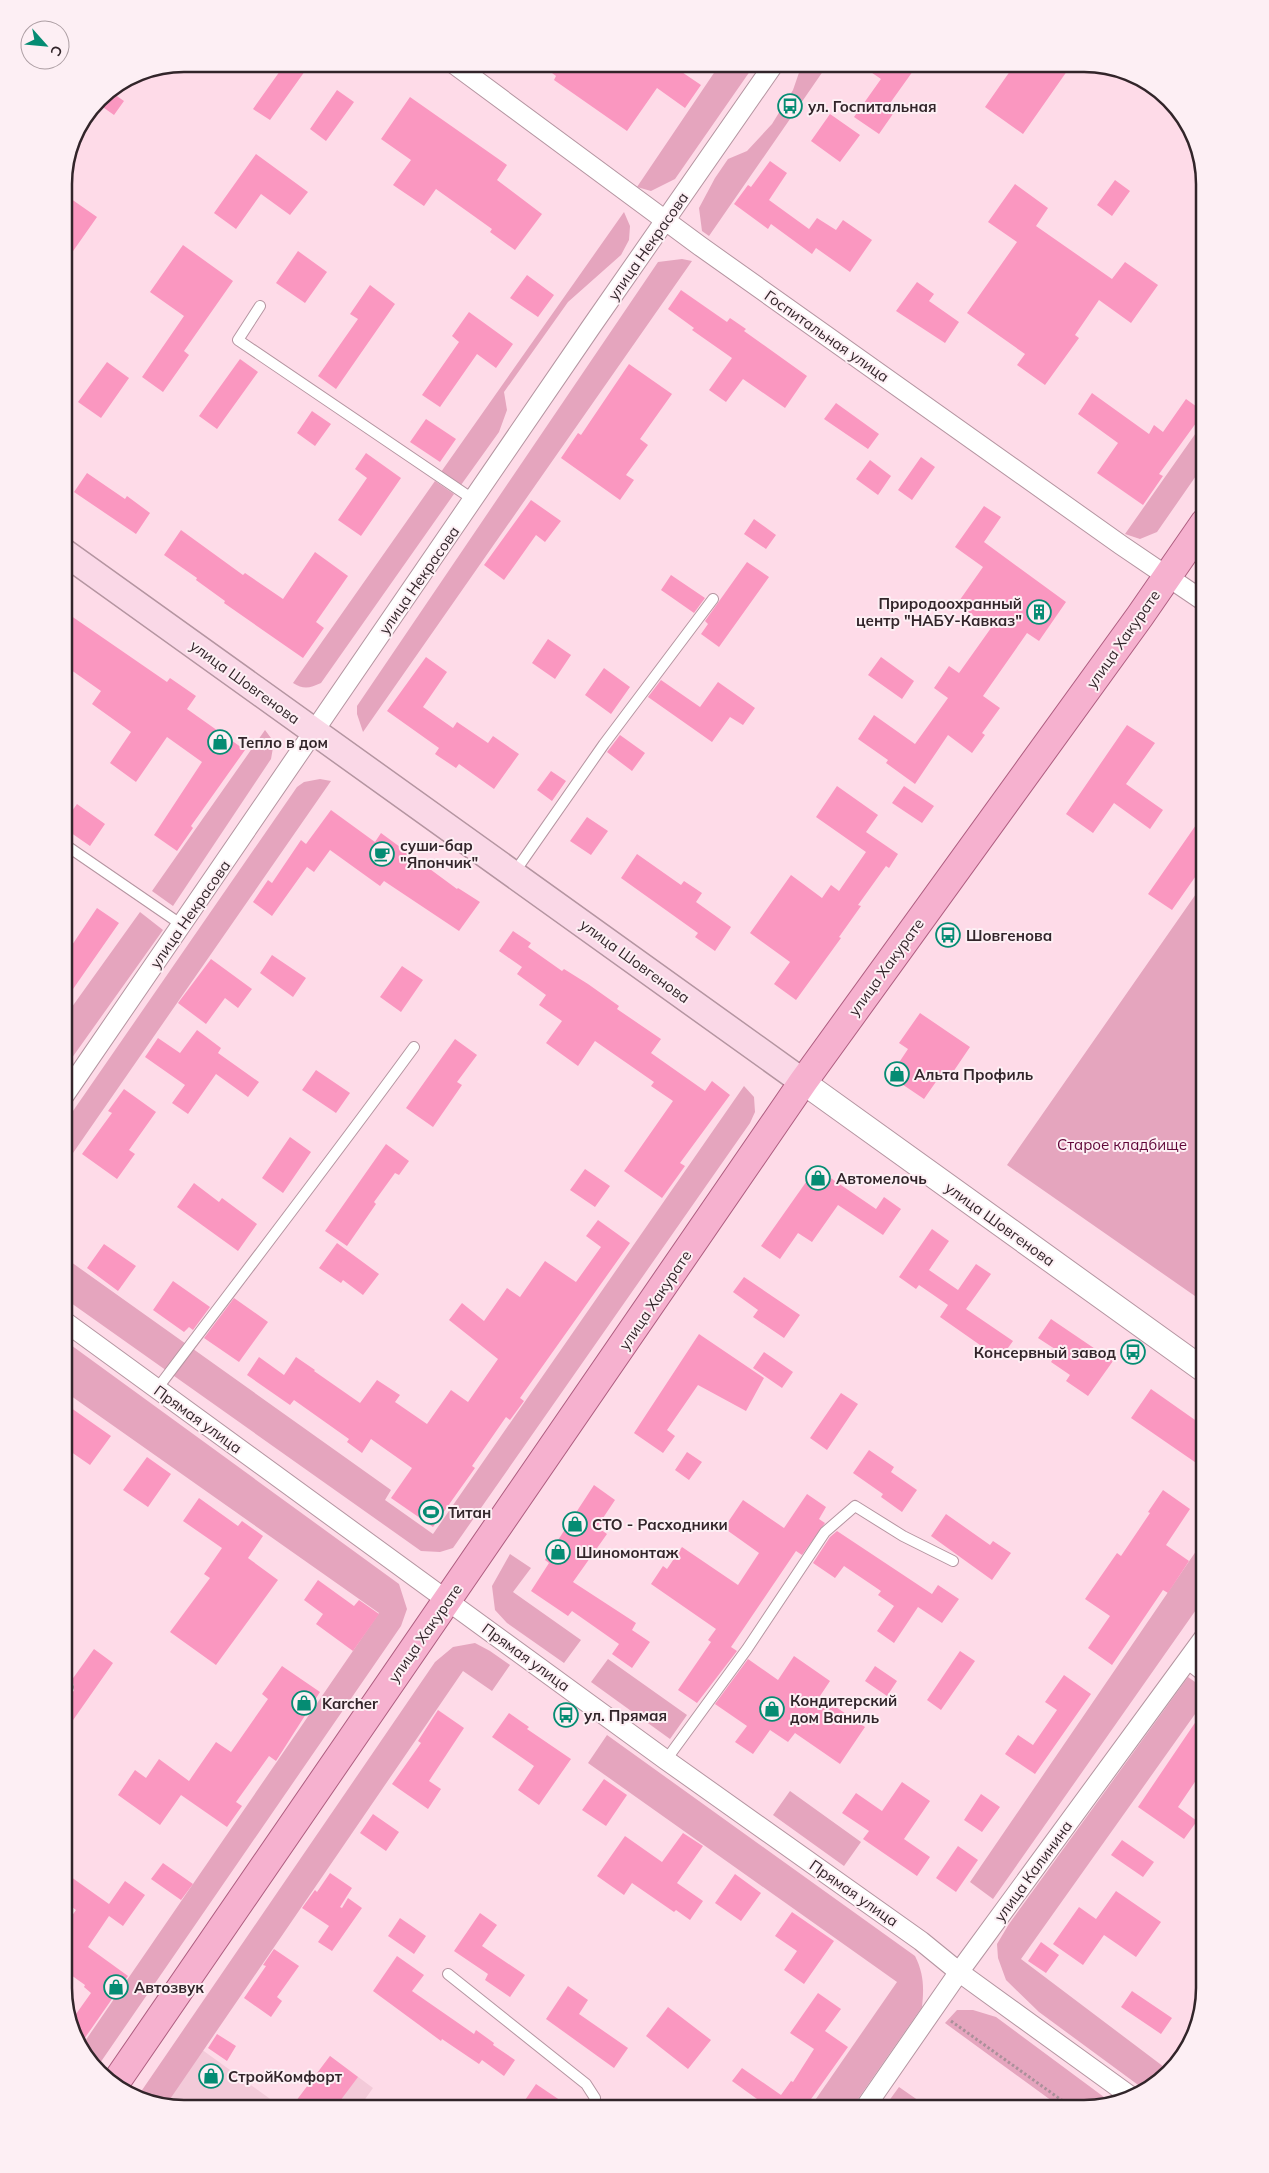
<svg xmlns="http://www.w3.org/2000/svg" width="1269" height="2173" viewBox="0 0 1269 2173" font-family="Mulish,sans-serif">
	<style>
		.built { fill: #f3cad9 }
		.green { fill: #e5a5be }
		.building { fill: #fa97c0 }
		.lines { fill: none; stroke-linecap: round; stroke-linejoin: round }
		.service-casing { stroke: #b595a1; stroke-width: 12 }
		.minor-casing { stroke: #b595a1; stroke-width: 21 }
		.tertiary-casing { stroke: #b595a1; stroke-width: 26 }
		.secondary-casing { stroke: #b595a1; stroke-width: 29 }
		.primary-casing { stroke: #ae5e80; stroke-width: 30 }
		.path { stroke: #aa909a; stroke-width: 3; stroke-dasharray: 2.5 2.5; stroke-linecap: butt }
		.service { stroke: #fff; stroke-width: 10 }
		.minor { stroke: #fff; stroke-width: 19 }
		.tertiary { stroke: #fff; stroke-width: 24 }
		.secondary { stroke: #fad8e7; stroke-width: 26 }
		.primary { stroke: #f6b1cf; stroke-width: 28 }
		.labels { text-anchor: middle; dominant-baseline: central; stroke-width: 4; stroke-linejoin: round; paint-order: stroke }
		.poi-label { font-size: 15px; font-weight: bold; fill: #32252a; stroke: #fdeff4; text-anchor: start }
		.street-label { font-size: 15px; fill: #32252a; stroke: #fdeff4 }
		.park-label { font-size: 15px; fill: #5f0537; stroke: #fdeff4 }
		.rim { fill: none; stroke: #32252a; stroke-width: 2.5 }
	</style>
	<rect width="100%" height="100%" fill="#fedbe8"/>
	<path class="built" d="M201,2049L284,2109H177L163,2104Z
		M330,2056L373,2088L358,2109H290Z"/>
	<path class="green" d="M720,64H755L675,179L651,191L637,187Z
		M802,64H828L709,236L702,231L699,208L715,178L728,159L747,151L772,124L793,90Z
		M624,212L630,226L629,240L621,255L568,302L504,392L507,410L499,432L461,485L441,472Z
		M682,259L692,261L363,732L357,714V706L658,262Z
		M1205,420V463L1157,532L1140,539L1125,534Z
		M435,481L454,494L321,683C310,688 304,690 293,683Z
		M265,730L274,742L271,759L173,906L152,891Z
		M320,779L331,781L64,1166V1124L297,787L304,782Z
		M1205,881V1303L1007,1165Z
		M140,912L163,930L64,1069V1018Z
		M744,1086L754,1097L755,1112L750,1123L453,1548L440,1552L421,1551L64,1298V1257L391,1490L385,1500L433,1534Z
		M64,1340L399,1584L407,1609L401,1626L98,2066L81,2047L379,1613L64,1391Z
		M1205,1538V1597L993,1899L970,1882Z
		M510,1554L531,1568L513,1592L581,1640L564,1663L507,1623L495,1610L492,1586Z
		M475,1643L490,1651L510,1665L492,1691L463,1671L166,2105L138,2096L435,1662L453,1647Z
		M608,1659L687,1715L670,1739L591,1682Z
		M1188,1677L1205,1689V1700L1021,1959L1168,2070L1145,2090L1039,2012L1006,1980L998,1958L997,1944L1009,1924Z
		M607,1735L915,1956C924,1974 924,1988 922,2007L851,2109H809L897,1982L588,1763Z
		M790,1791L861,1842L844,1866L773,1815Z
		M957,2010H973L996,2017L1112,2103L1084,2109H1063L945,2023Z
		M899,2087L922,2103L918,2109H883Z"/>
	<path class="building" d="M285,64H310L270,120L253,109Z
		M540,64H650L662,72L668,64H670L701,85L685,108L657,88L627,131L554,80L556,76Z
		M859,64H918L888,106L895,111L879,134L854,117L881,79Z
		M1015,64H1072L1023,134L985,107Z
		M337,90L354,102L326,141L310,129Z
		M111,92L124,101L114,115L97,103Z
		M410,97L507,165L497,180L542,214L515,250L490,232L492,229L436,189L424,206L393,185L411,160L381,139Z
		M830,114L860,135L840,162L811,141Z
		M256,154L308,192L290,215L261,194L236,229L214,213Z
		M770,161L787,173L769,200L809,229L817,218L836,230L843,220L872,240L850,272L816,248L812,254L771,224L768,229L734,204L748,185L751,187Z
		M1115,180L1130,191L1112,216L1097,205Z
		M1015,184L1048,208L1036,226L1112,279L1125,262L1158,285L1131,323L1099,300L1075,335L1079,338L1045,385L1017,365L1025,354L967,313L1017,242L988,222Z
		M64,194L97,217L64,264Z
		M183,245L233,281L184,351L189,355L163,392L142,377L184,316L150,292Z
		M298,251L327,272L305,303L276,283Z
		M527,275L554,295L538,317L510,298Z
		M917,282L934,294L929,301L959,322L945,343L896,311Z
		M370,285L395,304L336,389L318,376L358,319L350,314Z
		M681,290L727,322L730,318L746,329L744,331L807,376L785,408L743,379L726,402L709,390L732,358L692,330L694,328L668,309Z
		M469,312L513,344L496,368L477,354L440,407L422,395L459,342L452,336Z
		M240,359L258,372L217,429L199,416Z
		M107,362L129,378L101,418L78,402Z
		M629,364L672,394L640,439L648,445L626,475L634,480L620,500L561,458L578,433L581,435Z
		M1092,393L1149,434L1154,425L1163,432L1186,399L1204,412L1159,474L1163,476L1143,505L1097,473L1118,443L1078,414Z
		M836,403L879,434L868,449L824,419Z
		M312,411L331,424L315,446L297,433Z
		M426,419L456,439L440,462L410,442Z
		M366,453L401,478L361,536L338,520L367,478L355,469Z
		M921,457L935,467L912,500L898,490Z
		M870,460L891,476L878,495L856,479Z
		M87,473L125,499L127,496L150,513L136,534L74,492Z
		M531,500L561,521L545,542L536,535L504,580L484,565Z
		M984,506L1001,517L984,542L1066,602L1039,641L1027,633L983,696L1000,708L982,733L985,735L972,753L948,735L915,784L886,763L888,760L858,739L874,715L915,744L948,698L934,688L949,666L959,673L991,628L957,604L983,567L955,547Z
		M754,519L776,535L766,549L744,534Z
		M181,530L243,575L245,573L283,599L315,552L348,576L316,622L324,628L303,658L224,603L225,601L196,580L197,578L164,555Z
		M747,562L769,577L719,647L701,634L708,624L705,621Z
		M671,575L705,598L694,613L661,590Z
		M64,611L167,682L170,678L196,696L187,709L245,750L191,826L193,828L177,851L154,835L202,762L167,737L136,782L110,763L131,732L92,704L101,691L64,665Z
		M548,639L571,655L555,679L532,663Z
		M426,657L447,672L423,707L453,728L457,722L488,743L493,736L519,754L494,789L459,764L456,768L435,754L439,748L387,711Z
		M881,657L914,681L902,699L868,675Z
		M604,668L630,687L611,714L585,695Z
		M661,680L700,707L718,682L755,708L743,725L730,717L712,742L648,697Z
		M1127,725L1155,743L1126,784L1163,810L1150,829L1114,803L1093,833L1066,814Z
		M620,735L645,753L632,771L607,752Z
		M551,771L566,781L552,801L537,790Z
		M837,786L878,815L866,832L898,854L889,868L886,866L858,905L861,906L839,937L841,938L796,1000L774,984L790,962L750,933L791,875L822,898L831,885L839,891L866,852L816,817Z
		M904,786L934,806L922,823L892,803Z
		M77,804L105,824L90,846L64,828V822Z
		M331,810L375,842L381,833L457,889L458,888L480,902L459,931L384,881L380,886L330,850L314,872L307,867L272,916L253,902L268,880L272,883L301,840L306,844Z
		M1205,812V863L1172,910L1148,894Z
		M587,817L608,831L591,855L570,841Z
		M637,854L681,885L684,881L702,893L696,902L731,927L715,951L695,937L698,933L621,878Z
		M97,908L119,923L64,1002V939L72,945Z
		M513,931L531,943L528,947L562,971L564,969L588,984L619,1006L617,1009L661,1039L651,1053L705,1091L712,1081L730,1095L680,1163L685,1166L662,1198L624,1171L673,1101L651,1086L654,1082L595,1041L578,1066L546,1043L562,1021L539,1005L546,995L517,974L522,967L499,951Z
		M272,955L306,978L293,997L260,973Z
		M211,959L252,989L238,1008L225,998L206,1024L178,1003Z
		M402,966L423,980L401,1012L380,997Z
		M920,1013L970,1047L949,1078L942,1073L924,1099L890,1076L908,1049L899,1043Z
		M197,1030L221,1048L218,1053L259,1082L248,1097L216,1074L188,1114L172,1103L185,1085L145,1057L158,1038L180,1053Z
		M455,1039L477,1055L457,1082L462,1085L433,1127L406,1108Z
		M316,1070L350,1093L336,1113L302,1090Z
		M124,1089L156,1112L129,1150L135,1154L117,1179L82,1154L112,1113L108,1111Z
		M290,1137L311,1152L283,1193L262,1178Z
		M386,1144L409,1161L399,1175L395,1173L374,1202L376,1204L347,1246L325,1231Z
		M816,1168L876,1209L884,1197L901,1209L883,1235L838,1205L812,1242L798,1233L780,1259L761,1246Z
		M585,1169L610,1186L595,1207L570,1190Z
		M194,1183L219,1202L222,1198L257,1224L238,1251L177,1207Z
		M598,1220L630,1243L520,1398L524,1401L510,1420L506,1417L472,1466L475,1468L433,1527L391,1498L412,1468L371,1439L362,1453L347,1442L349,1439L294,1400L290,1405L247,1375L259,1357L284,1375L296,1357L315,1370L314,1371L360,1403L377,1380L400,1395L395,1402L427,1424L451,1390L468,1402L498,1359L449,1320L462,1303L484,1321L507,1288L520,1297L545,1261L576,1282L601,1247L586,1236Z
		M932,1229L949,1241L929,1270L958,1290L976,1264L991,1274L966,1309L1013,1341L1000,1359L940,1317L948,1305L919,1285L916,1289L899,1277Z
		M337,1243L379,1274L363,1295L343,1280L341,1283L319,1268Z
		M104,1244L136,1266L118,1291L87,1268Z
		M744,1277L800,1315L784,1338L753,1317L758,1310L733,1292Z
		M173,1281L210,1307L193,1330L189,1327L184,1332L153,1310Z
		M234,1298L268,1322L239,1362L204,1338Z
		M1051,1319L1113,1361L1088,1396L1066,1381L1070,1375L1051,1362L1058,1351L1038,1338Z
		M699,1334L764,1378L746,1411L698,1385L667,1430L675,1436L663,1453L634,1433Z
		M764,1352L793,1372L782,1388L753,1368Z
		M1151,1389L1205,1427V1469L1131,1418Z
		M841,1393L858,1404L827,1450L810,1438Z
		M64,1403L111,1436L90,1465L64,1447Z
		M869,1450L894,1467L891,1472L917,1490L902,1512L881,1497L883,1494L853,1473Z
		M687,1452L702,1462L689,1480L675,1470Z
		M147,1457L171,1474L148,1507L123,1490Z
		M594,1485L615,1500L597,1527L607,1534L573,1582L636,1623L632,1630L650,1642L632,1668L612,1654L619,1644L572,1611L568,1616L531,1591L549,1563L545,1560Z
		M1163,1490L1190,1509L1166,1545L1189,1561L1168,1593L1163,1590L1112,1665L1088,1648L1110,1616L1085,1599L1117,1553L1121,1556L1150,1513L1148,1512Z
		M807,1494L826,1507L819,1519L825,1523L802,1555L796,1551L731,1647L737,1651L697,1703L678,1690L711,1642L708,1640L716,1629L651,1584L663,1566L667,1569L682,1547L738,1585L759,1553L724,1528L743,1500L784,1528Z
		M199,1498L238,1526L242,1521L263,1536L248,1558L278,1580L216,1665L170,1632L210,1578L204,1574L222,1548L183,1521Z
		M946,1514L990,1545L993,1541L1011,1553L992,1580L931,1536Z
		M837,1531L932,1594L938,1585L959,1599L942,1623L918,1607L894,1643L877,1631L894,1606L878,1595L881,1591L844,1566L835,1578L813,1563L830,1537Z
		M318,1580L354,1606L359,1600L379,1614L353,1651L316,1624L323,1614L304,1600Z
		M94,1649L113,1663L64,1733V1692L70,1693L74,1691V1685L71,1681Z
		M960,1651L975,1661L941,1710L927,1700Z
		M794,1656L830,1681L820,1696L865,1727L840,1764L795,1733L788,1742L770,1730L753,1754L735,1742L747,1726L715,1704L748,1659L778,1680Z
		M282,1666L320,1692L276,1761L269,1756L236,1802L242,1806L227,1827L181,1795L160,1825L118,1795L135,1770L146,1778L159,1759L189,1781L216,1742L231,1752L268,1699L262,1694Z
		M875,1666L897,1681L887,1696L865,1681Z
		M1064,1675L1091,1694L1035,1774L1005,1754L1018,1735L1033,1745L1057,1710L1045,1702Z
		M1205,1708V1767L1178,1807L1197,1821L1184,1839L1138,1807Z
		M438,1710L464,1728L429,1781L441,1789L428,1809L392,1784L421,1743L418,1741Z
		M509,1713L529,1727L527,1729L571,1759L539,1805L518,1790L534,1766L492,1737Z
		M604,1779L627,1795L606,1826L582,1810Z
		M902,1782L930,1801L904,1839L930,1857L917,1876L863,1839L869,1831L842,1813L856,1793L882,1811Z
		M981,1794L1000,1807L982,1832L964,1820Z
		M373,1814L399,1832L386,1851L360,1833Z
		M683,1833L703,1846L677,1883L703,1901L690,1920L676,1910L674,1912L632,1883L624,1895L597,1876L625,1836L662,1862Z
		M1122,1840L1154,1862L1143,1877L1111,1855Z
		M958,1846L978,1860L956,1892L936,1878Z
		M163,1863L193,1884L181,1900L151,1879Z
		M64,1872L109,1904L125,1881L145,1895L123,1926L109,1916L88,1947L128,1976L80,2045L76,2041L71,2021L91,1993L84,1987L85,1985L64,1970V1927L76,1910L64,1901Z
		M330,1873L352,1888L340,1907L342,1908L348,1898L362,1908L332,1951L318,1942L329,1926L302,1908L315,1890L317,1892Z
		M735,1874L761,1893L741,1921L715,1903Z
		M1116,1891L1161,1922L1136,1957L1104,1935L1083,1965L1053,1944L1079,1907L1096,1919Z
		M792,1912L834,1941L804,1984L784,1970L797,1951L775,1936Z
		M480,1913L497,1925L482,1946L525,1975L510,1997L485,1980L488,1974L454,1951Z
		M400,1918L426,1936L414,1954L388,1936Z
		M1041,1942L1059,1955L1046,1973L1028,1961Z
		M274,1949L299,1966L277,1997L282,2001L271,2017L244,1998L266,1966L263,1965Z
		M397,1956L424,1975L412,1991L474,2034L476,2030L494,2043L493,2045L515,2060L504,2076L482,2060L479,2064L442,2039L441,2041L373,1991Z
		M568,1986L588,2000L579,2014L628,2048L614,2068L546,2019Z
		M1132,1991L1172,2018L1161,2034L1121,2007Z
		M818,1993L841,2009L825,2031L848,2047L804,2109H771L732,2081L742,2068L781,2095L791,2081L793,2082L814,2049L790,2033Z
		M668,2007L711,2040L688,2069L646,2036Z
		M217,2034L236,2046L227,2061L208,2048Z
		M330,2056L358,2077L334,2109H290Z
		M536,2084L573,2109H519Z"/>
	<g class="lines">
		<g class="service-casing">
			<path id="service" d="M260,306L238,340L474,500
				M64,844L182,925
				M514,873L604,744L713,599
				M157,1389C243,1275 330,1162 414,1047
				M1186,1663L1205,1678
				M64,1684L68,1687
				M666,1760L747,1649L825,1532L855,1506L903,1536L953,1561
				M448,1974L586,2084L595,2098L591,2109"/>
		</g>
		<g class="minor-casing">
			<path id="minor" d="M454,64L700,246L1121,545L1205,602
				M64,1096L591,327L774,64
				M64,1321L666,1760L921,1941L959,1972L1133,2098
				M864,2109L959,1972L1205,1636"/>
		</g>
		<g class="tertiary-casing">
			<path id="tertiary" d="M803,1082L1205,1371"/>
		</g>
		<g class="secondary-casing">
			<path id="secondary" d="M64,552L803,1082"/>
		</g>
		<g class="primary-casing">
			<path id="primary" d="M114,2085L803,1082L1140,616L1205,522"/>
		</g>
		<path class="path" d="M951,2021L1074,2109"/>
		<use href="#service" class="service"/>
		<use href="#minor" class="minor"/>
		<use href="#tertiary" class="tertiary"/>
		<use href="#secondary" class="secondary"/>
		<use href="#primary" class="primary"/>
	</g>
	<defs>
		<g id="bus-ring" transform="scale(1.25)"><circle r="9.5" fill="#fdeff4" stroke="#058c73" stroke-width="1.5"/><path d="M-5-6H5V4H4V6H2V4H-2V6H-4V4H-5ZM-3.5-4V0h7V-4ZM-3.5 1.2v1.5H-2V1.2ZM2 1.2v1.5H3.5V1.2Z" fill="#058c73"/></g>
		<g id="building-ring" transform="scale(1.25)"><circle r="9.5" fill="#fdeff4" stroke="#058c73" stroke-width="1.5"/><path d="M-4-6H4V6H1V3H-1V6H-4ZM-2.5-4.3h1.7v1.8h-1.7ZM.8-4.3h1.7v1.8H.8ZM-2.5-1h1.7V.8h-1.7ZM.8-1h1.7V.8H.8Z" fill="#058c73"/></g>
		<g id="shop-ring" transform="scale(1.25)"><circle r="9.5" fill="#fdeff4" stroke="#058c73" stroke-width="1.5"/><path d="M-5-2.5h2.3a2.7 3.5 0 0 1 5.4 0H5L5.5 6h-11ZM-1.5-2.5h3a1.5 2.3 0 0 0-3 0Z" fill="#058c73"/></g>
		<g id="cafe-ring" transform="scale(1.25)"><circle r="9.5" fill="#fdeff4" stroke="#058c73" stroke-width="1.5"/><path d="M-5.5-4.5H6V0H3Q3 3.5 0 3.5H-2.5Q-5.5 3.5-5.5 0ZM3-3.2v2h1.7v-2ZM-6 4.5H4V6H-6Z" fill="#058c73"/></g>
		<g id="stadium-ring" transform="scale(1.25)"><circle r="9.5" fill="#fdeff4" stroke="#058c73" stroke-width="1.5"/><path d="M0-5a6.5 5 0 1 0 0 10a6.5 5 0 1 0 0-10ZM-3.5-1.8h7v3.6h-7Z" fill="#058c73"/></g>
	</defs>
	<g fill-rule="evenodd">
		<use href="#bus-ring" x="790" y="106"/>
		<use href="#building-ring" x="1039" y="612"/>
		<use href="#shop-ring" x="220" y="742"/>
		<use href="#cafe-ring" x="382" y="854"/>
		<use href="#bus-ring" x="948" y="935"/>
		<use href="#shop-ring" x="897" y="1074"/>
		<use href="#shop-ring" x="818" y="1178"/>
		<use href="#bus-ring" x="1133" y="1352"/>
		<use href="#stadium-ring" x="431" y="1512"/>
		<use href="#shop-ring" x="575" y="1524"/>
		<use href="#shop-ring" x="558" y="1552"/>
		<use href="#shop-ring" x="304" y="1703"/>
		<use href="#shop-ring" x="772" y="1709"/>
		<use href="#bus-ring" x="566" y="1715"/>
		<use href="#shop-ring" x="116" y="1987"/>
		<use href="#shop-ring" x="211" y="2076"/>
	</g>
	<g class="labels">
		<g class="poi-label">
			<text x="808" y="106">ул. Госпитальная</text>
			<text x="1022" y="603" text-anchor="end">Природоохранный<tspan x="1022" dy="17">центр "НАБУ-Кавказ"</tspan></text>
			<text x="238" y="742">Тепло в дом</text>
			<text x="400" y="845">суши-бар<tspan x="400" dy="17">"Япончик"</tspan></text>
			<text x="966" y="935">Шовгенова</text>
			<text x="914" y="1074">Альта Профиль</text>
			<text x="836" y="1178">Автомелочь</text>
			<text x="1116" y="1352" text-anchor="end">Консервный завод</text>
			<text x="448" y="1512">Титан</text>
			<text x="592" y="1524">СТО - Расходники</text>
			<text x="576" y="1552">Шиномонтаж</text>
			<text x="790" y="1700">Кондитерский<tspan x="790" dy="17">дом Ваниль</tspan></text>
			<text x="322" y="1703">Karcher</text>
			<text x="584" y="1715">ул. Прямая</text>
			<text x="134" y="1987">Автозвук</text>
			<text x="228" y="2076">СтройКомфорт</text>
		</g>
		<g class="street-label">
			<text transform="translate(648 246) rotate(-55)">улица Некрасова</text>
			<text transform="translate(827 336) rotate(35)">Госпитальная улица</text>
			<text transform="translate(419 580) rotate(-55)">улица Некрасова</text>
			<text transform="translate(1123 639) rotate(-55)">улица Хакурате</text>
			<text transform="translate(245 682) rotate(36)">улица Шовгенова</text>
			<text transform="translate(190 914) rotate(-55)">улица Некрасова</text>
			<text transform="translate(635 961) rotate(36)">улица Шовгенова</text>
			<text transform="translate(886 967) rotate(-54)">улица Хакурате</text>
			<text transform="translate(1000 1224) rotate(36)">улица Шовгенова</text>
			<text transform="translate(655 1300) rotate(-56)">улица Хакурате</text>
			<text transform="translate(198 1419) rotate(36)">Прямая улица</text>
			<text transform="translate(425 1633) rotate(-55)">улица Хакурате</text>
			<text transform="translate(526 1657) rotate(36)">Прямая улица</text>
			<text transform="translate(1033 1871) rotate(-54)">улица Калинина</text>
			<text transform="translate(854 1893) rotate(35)">Прямая улица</text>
		</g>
		<g class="park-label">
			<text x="1122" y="1144">Старое кладбище</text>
		</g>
	</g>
	<path d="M0 0H1269V2173H0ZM184 72H1084A112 112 0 0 1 1196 184V1988A112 112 0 0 1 1084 2100H184A112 112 0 0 1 72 1988V184A112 112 0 0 1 184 72Z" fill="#fdeff4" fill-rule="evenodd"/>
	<path class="rim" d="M184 72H1084A112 112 0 0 1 1196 184V1988A112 112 0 0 1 1084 2100H184A112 112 0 0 1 72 1988V184A112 112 0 0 1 184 72Z"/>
	<g transform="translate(45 45) rotate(117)"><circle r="24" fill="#fdeff4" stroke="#ac9ea3"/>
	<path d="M0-4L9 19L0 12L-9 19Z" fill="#058c73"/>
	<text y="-8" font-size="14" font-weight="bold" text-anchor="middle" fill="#32252a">С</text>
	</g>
</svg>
